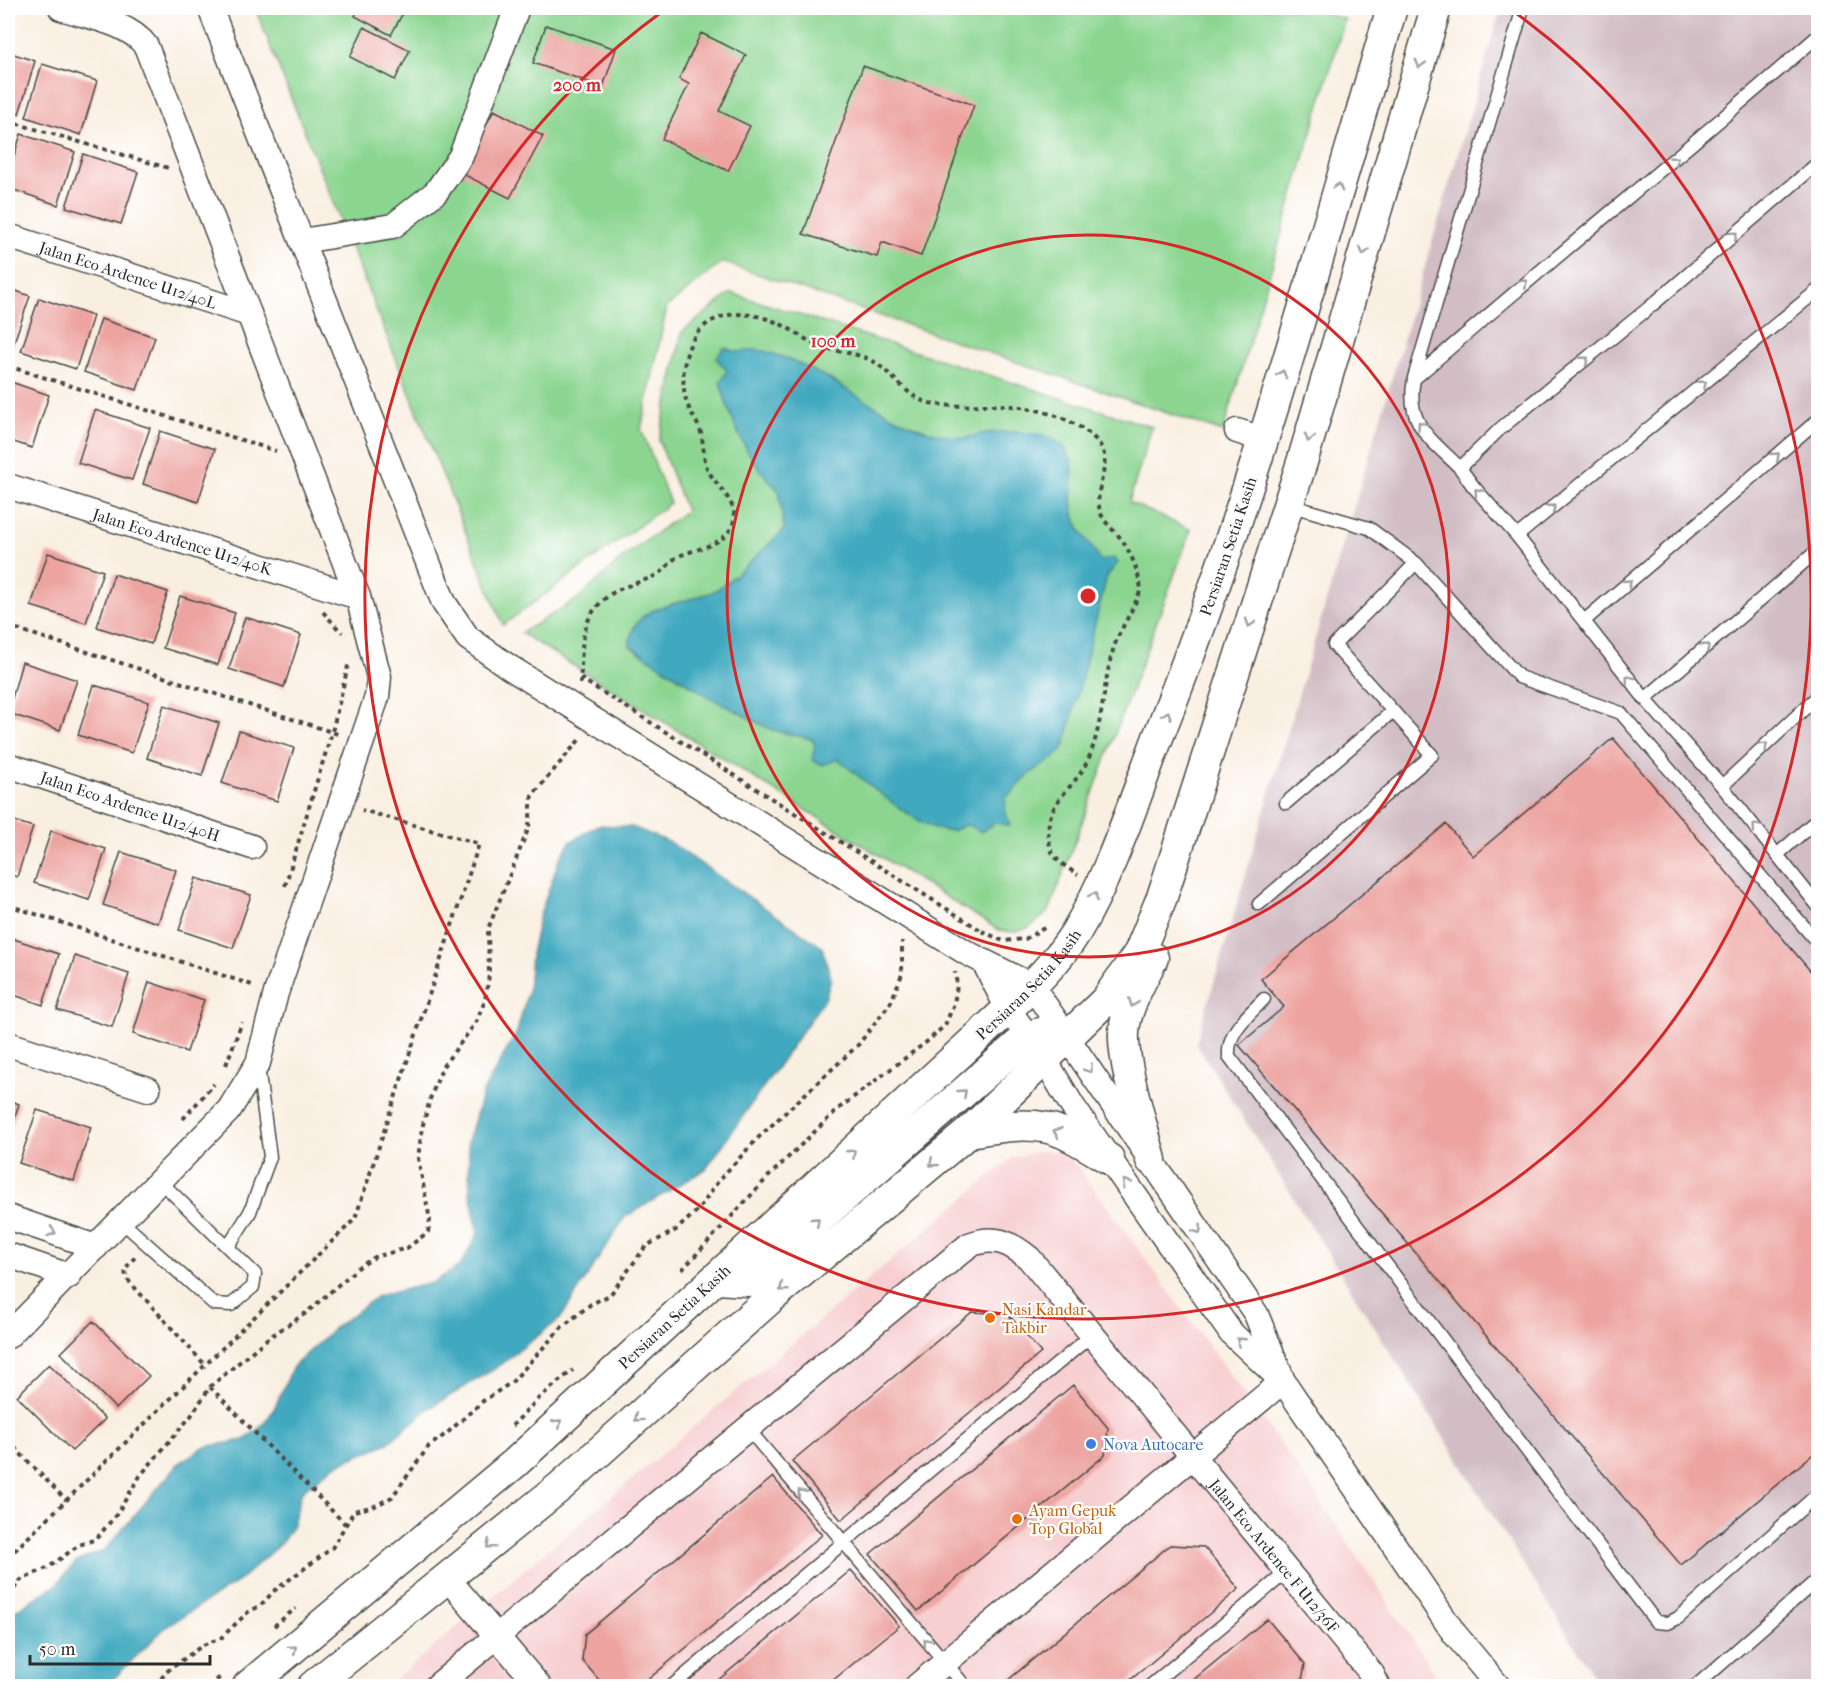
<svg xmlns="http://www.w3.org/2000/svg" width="1826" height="1694" viewBox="0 0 1826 1694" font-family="'IM FELL French Canon',serif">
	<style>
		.built { fill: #f7cfd0 }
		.industrial { fill: #d2bdc5 }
		.green { fill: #8bd591; stroke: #5b805e; stroke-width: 1.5 }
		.water { fill: #3fa9bf; stroke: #356a75; stroke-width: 1.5 }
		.building { fill: #eda4a0 }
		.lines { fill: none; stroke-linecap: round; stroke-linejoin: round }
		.service-casing { stroke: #4a4846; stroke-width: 15 }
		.minor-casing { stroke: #4a4846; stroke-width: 27 }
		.tertiary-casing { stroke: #4a4846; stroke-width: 33 }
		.path { stroke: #4a4846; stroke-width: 4; stroke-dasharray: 4.5 4.5; stroke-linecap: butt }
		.service { stroke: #fff; stroke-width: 12 }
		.minor { stroke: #fff; stroke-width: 24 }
		.tertiary { stroke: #fff; stroke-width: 30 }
		.oneway { stroke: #a0a0a0 }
		.ring { fill: none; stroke: #d62828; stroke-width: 3 }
		.food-dot { fill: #e8710a; stroke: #fff; stroke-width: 2 }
		.shop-dot { fill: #3f7fe0; stroke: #fff; stroke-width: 2 }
		.labels { text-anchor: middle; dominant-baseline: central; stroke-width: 4.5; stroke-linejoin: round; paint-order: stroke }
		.street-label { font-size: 16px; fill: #2b2b2b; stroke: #fff }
		.food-label { font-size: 16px; fill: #c56008; stroke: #fff; text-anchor: start }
		.shop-label { font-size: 16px; fill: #366cbe; stroke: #fff; text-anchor: start }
		.centre { fill: #d62828; stroke: #fff; stroke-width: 3 }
		.ring-label { font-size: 18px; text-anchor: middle; font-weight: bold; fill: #d62828; stroke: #fff; stroke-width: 4.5; stroke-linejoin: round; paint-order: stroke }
	</style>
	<rect width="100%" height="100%" fill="#fff"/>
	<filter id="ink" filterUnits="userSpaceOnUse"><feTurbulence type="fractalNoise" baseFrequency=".0167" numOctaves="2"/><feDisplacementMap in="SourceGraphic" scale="12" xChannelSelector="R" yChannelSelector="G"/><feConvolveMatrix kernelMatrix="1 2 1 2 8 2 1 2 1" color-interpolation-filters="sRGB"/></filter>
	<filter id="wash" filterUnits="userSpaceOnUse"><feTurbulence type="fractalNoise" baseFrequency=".008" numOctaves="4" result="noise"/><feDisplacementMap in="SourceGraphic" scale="24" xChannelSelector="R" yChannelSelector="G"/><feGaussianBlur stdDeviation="1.35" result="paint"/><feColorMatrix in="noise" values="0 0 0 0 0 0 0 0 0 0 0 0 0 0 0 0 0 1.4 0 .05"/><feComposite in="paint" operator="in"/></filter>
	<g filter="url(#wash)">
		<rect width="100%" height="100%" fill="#f9efe1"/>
		<path class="built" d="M1044,1150L1059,1152L1078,1167L1299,1469L1436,1675L1437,1686H387L1013,1157Z"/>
		<path class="industrial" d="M1501,8H1818V1686H1600L1196,1043Z"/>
		<path class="green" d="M255,8H1305L1345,19L1223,432L722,262L667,307L641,429L670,503L503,625Z
			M731,293L1152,427L1129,502L1191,530L1049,911C1033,926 1022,936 999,930L521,633L576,600L624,557L686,511L659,441L682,332Z"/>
		<path class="water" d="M724,348C741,354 739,351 755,350C764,350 781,356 790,360C848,382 899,434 963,438C971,438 978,434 985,433C1008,431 1048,429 1064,447C1080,465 1068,493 1074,514C1078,532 1092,545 1101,561L1114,558L1118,563L1107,576L1065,745C1056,762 1036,766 1023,780C1016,787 1016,792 1006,797L1005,810L1010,826L995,823L981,832L968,825C962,825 957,830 951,831C923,834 860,777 838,759L823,765L812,760L815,744L811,739L772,730L709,697L630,646C629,602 685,605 714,591C730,583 769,544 784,530L779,491C747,461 732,424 720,382L727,371L716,358Z
			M598,825L632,827L669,842L822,947L831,978L826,997L706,1169L625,1217L560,1319L496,1368L428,1409L388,1443L336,1465L302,1491L292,1527L282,1542L240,1580L166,1627L108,1684L103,1686H8V1615L56,1585L76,1562L105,1550L178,1464L204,1447L244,1440L263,1425L273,1411L293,1367L334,1328L378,1296L432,1283L460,1266L478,1233L470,1193L468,1141L483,1092L517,1032L528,991L531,954L539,918L559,860L570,842Z"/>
		<g id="blocks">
			<path class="building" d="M359,8H398L404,11L391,35L355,16Z
				M546,25L616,49L603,87L533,63Z
				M364,27L410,50L395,80L350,57Z
				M701,33L746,55L719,111L750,126L728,171L662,139L689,84L679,79Z
				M8,52L35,61L19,114L8,110Z
				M42,64L97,81L81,135L26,117Z
				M863,66L974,105L921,256L882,242L877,257L803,234Z
				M494,110L543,136L510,198L461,173Z
				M21,134L75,152L58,205L8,188V175Z
				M83,154L138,172L121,224L66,207Z
				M8,288L30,296L12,348L8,347Z
				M39,298L93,316L76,369L21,351Z
				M101,319L155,337L137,390L84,372Z
				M8,381L49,395L32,448L8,440Z
				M95,410L150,428L132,480L78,463Z
				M160,431L215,449L198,502L143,484Z
				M48,553L103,571L86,623L31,606Z
				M114,574L168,592L151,644L97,627Z
				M180,596L235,613L218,665L163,648Z
				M245,617L301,635L284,687L229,669Z
				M22,662L77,680L60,730L8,713Z
				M94,685L149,702L132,753L78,735Z
				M164,705L219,723L202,776L147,758Z
				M239,731L294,748L277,801L222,783Z
				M1613,738L1818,980V1450L1681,1565L1239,1045L1284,1007L1261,979L1446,824L1473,856Z
				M8,819L33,827L17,877L8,874Z
				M51,831L106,849L89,900L34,883Z
				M121,852L176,870L158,923L103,905Z
				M196,878L251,895L233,948L179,930Z
				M8,937L59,954L43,1005L8,993Z
				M75,956L129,974L112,1027L57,1010Z
				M149,982L204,1000L187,1052L133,1034Z
				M8,1100L19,1104L8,1139Z
				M37,1110L91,1127L74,1181L19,1163Z
				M972,1312L1008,1314L1041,1353L841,1520L792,1461Z
				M93,1321L149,1376L116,1409L61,1353Z
				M49,1364L105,1419L72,1451L17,1396Z
				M1073,1385L1108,1428L1105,1455L918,1611L870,1554Z
				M773,1477L822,1535L640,1686H604L582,1660L585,1634Z
				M1170,1545L1204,1547L1239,1589L1123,1686H1001Z
				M851,1570L899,1626L826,1686H711Z
				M1267,1619L1305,1664L1301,1686H1186Z"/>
		</g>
	</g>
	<g filter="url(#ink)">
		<use href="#blocks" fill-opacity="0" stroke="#4a4846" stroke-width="1.5"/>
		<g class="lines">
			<g class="service-casing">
				<path id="service" d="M1818,290L1517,536L1645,699L1722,786L1818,906
					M1414,378L1523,8
					M1460,468C1431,439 1405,424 1414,379C1547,263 1685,152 1818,36
					M1289,505L1369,528L1416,563L1519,677L1621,713L1818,943
					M1517,536L1473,486L1460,468L1501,428L1650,307L1818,163
					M1584,621L1818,420
					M1645,699L1818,550
					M1722,786L1818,696
					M1286,803L1393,711
					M1778,854L1818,819
					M1259,904L1432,755L1334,645L1416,563
					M1264,999C1249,1015 1227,1031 1229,1056L1656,1622L1668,1623L1678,1618L1818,1494
					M121,1221L214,1304L231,1305L253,1287L255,1274L160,1181
					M228,1247L250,1212L270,1157L258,1067
					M748,1429L965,1686
					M672,1686L1092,1335
					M1150,1686L1289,1570
					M1696,1686L1818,1579"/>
			</g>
			<g class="minor-casing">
				<g id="minor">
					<path d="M210,8L444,603L468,638L509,667L967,953L1032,986L1256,1314L1283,1381L1454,1633L1498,1686"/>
					<path id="s1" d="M8,236L249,314"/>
					<path d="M302,241L393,226L436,192L461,156L517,8"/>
					<path d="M1237,431L1262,439"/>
					<path id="s2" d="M8,486L358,597"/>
					<path id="s3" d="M8,765L252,847"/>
					<path d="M985,964L1008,1009L1045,1060L1073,1107L1231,1333L1276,1375"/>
					<path d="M8,1044L148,1089"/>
					<path d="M8,1217L96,1247"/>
					<path d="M8,1255L69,1276"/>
					<path d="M8,1336L229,1110L258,1063L276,993L377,697L379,677L358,597L146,46C128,22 89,17 61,8"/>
					<path d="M448,1579L539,1686"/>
					<path id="s4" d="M437,1686L969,1245C994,1235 1009,1242 1029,1258L1372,1674L1378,1686"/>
					<path d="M917,1686L1283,1381"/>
				</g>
			</g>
			<g class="tertiary-casing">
				<g id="tertiary">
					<path d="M969,1132C998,1127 1035,1120 1063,1133C1079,1140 1094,1150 1109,1159"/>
					<path d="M1151,1160C1143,1128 1122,1062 1124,1032C1126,1006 1142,980 1153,958"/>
					<path d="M717,1279L748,1281L1028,1036L1040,1033L1067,1038"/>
					<path id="s5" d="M248,1686L515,1463L1008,1009C1033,985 1058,961 1076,932C1113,870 1136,793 1162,727C1255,493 1320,248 1392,8"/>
					<path d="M313,1686L561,1486L771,1298L969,1132L1105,1001L1139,953L1162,897L1303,459L1436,8"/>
				</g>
			</g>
			<path class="path" d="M8,121L168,168
				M8,366L276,451
				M323,612L342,633
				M8,626L341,735
				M580,678L982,931
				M580,684C583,650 577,617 611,594C626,584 645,582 660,573C667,568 671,560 679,556C695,549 715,547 727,534C748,509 718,490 708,470C703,460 704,445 701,433C698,422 689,412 686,400C680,378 684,346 700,330C723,307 757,312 784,326C798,333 810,344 825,348C843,353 860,353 876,363C892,374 907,396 926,402C946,408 967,405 989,405C1022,404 1068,414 1093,437C1119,460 1092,484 1100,511C1103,522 1115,531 1122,540C1132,555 1138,571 1141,589C1134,609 1120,629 1114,647C1102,685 1104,725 1087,762C1072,793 1041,802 1050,846C1053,860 1067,867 1078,875
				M285,886L332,732L349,662
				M8,905L255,986
				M982,931L1003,941L1025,939L1046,927
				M226,1065L242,1022
				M183,1119L214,1084
				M135,1257L125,1269L126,1278L206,1366
				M682,1270L768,1177L838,1109L929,1040L945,1025L954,1004L957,985L955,972
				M210,1387L345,1524
				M512,1426L540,1397L573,1370
				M8,1441L66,1500
				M8,1557L355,1219L479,844L362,810
				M8,1596L21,1580L49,1567L79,1545L96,1539L116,1515L140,1476L191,1416L210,1387L268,1338L306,1313L359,1267L375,1257L407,1248L428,1232L430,1220L418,1158L422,1128L431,1096L443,1066L475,1024L485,1001L489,975L488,929L529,827L532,796L580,739
				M274,1626L296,1608
				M156,1686L166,1672L203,1645L221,1638L248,1612L260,1606L274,1591L332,1548L354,1511L375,1506L392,1497L429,1446L446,1434L483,1401L512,1382L562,1327L591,1304L610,1295L646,1246L676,1230L698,1210L719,1180L759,1137L858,1045L891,1002L902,974V941
				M209,1686L223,1675"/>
			<use href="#service" class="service"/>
			<use href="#minor" class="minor"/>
			<use href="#tertiary" class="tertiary"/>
		</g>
		<defs><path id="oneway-chevron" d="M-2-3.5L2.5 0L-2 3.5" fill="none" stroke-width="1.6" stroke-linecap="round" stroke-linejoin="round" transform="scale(1.5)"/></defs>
		<g class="oneway">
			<use href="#oneway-chevron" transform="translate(1420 64) rotate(106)"/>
			<use href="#oneway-chevron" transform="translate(1675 160) rotate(-39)"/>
			<use href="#oneway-chevron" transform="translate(1338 187) rotate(-73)"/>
			<use href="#oneway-chevron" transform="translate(1734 235) rotate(-40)"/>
			<use href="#oneway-chevron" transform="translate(1364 251) rotate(106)"/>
			<use href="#oneway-chevron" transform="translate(1524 283) rotate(-41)"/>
			<use href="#oneway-chevron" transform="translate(1585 360) rotate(-39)"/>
			<use href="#oneway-chevron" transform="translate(1282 374) rotate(-73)"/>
			<use href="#oneway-chevron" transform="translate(1703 384) rotate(-39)"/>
			<use href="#oneway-chevron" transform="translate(1421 425) rotate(-126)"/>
			<use href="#oneway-chevron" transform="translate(1309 438) rotate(106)"/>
			<use href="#oneway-chevron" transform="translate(1776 456) rotate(-41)"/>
			<use href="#oneway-chevron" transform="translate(1478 492) rotate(-131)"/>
			<use href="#oneway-chevron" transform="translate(1552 508) rotate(-39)"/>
			<use href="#oneway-chevron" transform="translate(1628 583) rotate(-41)"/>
			<use href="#oneway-chevron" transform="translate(1250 623) rotate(108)"/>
			<use href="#oneway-chevron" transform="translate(1706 647) rotate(-41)"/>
			<use href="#oneway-chevron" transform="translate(1629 679) rotate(-128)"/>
			<use href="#oneway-chevron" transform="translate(1167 715) rotate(-68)"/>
			<use href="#oneway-chevron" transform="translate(1764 746) rotate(-43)"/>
			<use href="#oneway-chevron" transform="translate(1756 827) rotate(-130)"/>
			<use href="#oneway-chevron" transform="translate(1094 896) rotate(-63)"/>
			<use href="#oneway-chevron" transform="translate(1133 1003) rotate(111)"/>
			<use href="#oneway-chevron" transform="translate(1089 1069) rotate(55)"/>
			<use href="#oneway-chevron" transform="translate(963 1093) rotate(-41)"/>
			<use href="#oneway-chevron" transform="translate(1057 1132) rotate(-160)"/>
			<use href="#oneway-chevron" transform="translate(852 1153) rotate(-43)"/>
			<use href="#oneway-chevron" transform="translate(933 1163) rotate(139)"/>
			<use href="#oneway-chevron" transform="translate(1126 1183) rotate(-125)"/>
			<use href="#oneway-chevron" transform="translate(816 1221) rotate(-41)"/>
			<use href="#oneway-chevron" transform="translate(1198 1230) rotate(56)"/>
			<use href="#oneway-chevron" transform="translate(52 1232) rotate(18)"/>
			<use href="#oneway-chevron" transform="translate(783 1288) rotate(141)"/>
			<use href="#oneway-chevron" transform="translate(1240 1341) rotate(-137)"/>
			<use href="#oneway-chevron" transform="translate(638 1418) rotate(138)"/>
			<use href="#oneway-chevron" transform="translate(558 1423) rotate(-42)"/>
			<use href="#oneway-chevron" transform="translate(801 1493) rotate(-130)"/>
			<use href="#oneway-chevron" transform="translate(490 1545) rotate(140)"/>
			<use href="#oneway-chevron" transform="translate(927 1642) rotate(-130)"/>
			<use href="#oneway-chevron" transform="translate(293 1649) rotate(-40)"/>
		</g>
	</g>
	<g class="ring">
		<circle cx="1088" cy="596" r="361"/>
		<path d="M1513 11A723 723 0 1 1 663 11"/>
	</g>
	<g class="food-dot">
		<circle cx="990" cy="1318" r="6"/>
		<circle cx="1017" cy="1519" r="6"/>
	</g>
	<circle class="shop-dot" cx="1091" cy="1444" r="6"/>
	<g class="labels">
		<g class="street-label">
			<text stroke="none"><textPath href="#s1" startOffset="126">Jalan Eco Ardence U12/40L</textPath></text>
			<text stroke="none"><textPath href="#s2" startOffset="183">Jalan Eco Ardence U12/40K</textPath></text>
			<text stroke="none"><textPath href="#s5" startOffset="1536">Persiaran Setia Kasih</textPath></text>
			<text stroke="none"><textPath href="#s3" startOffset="129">Jalan Eco Ardence U12/40H</textPath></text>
			<text stroke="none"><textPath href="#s5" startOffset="1050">Persiaran Setia Kasih</textPath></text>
			<text stroke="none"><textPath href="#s5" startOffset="564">Persiaran Setia Kasih</textPath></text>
			<text stroke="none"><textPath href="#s4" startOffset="1142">Jalan Eco Ardence F U12/36F</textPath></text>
		</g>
		<g class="food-label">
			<text x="1002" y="1309">Nasi Kandar<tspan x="1002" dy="18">Takbir</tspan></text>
			<text x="1029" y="1510">Ayam Gepuk<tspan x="1029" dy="18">Top Global</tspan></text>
		</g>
		<g class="shop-label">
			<text x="1103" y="1444">Nova Autocare</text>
		</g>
	</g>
	<circle cx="1088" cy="596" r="9" class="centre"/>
	<g class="ring-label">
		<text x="577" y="91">200 m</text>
		<text x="833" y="347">100 m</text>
	</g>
	<rect width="1826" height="1694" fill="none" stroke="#fff" stroke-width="30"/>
	<path d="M30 1655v9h180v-9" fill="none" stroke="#2b2b2b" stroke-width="3"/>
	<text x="39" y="1655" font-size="18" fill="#2b2b2b" stroke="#ffffff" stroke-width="4.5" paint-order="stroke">50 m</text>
</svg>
